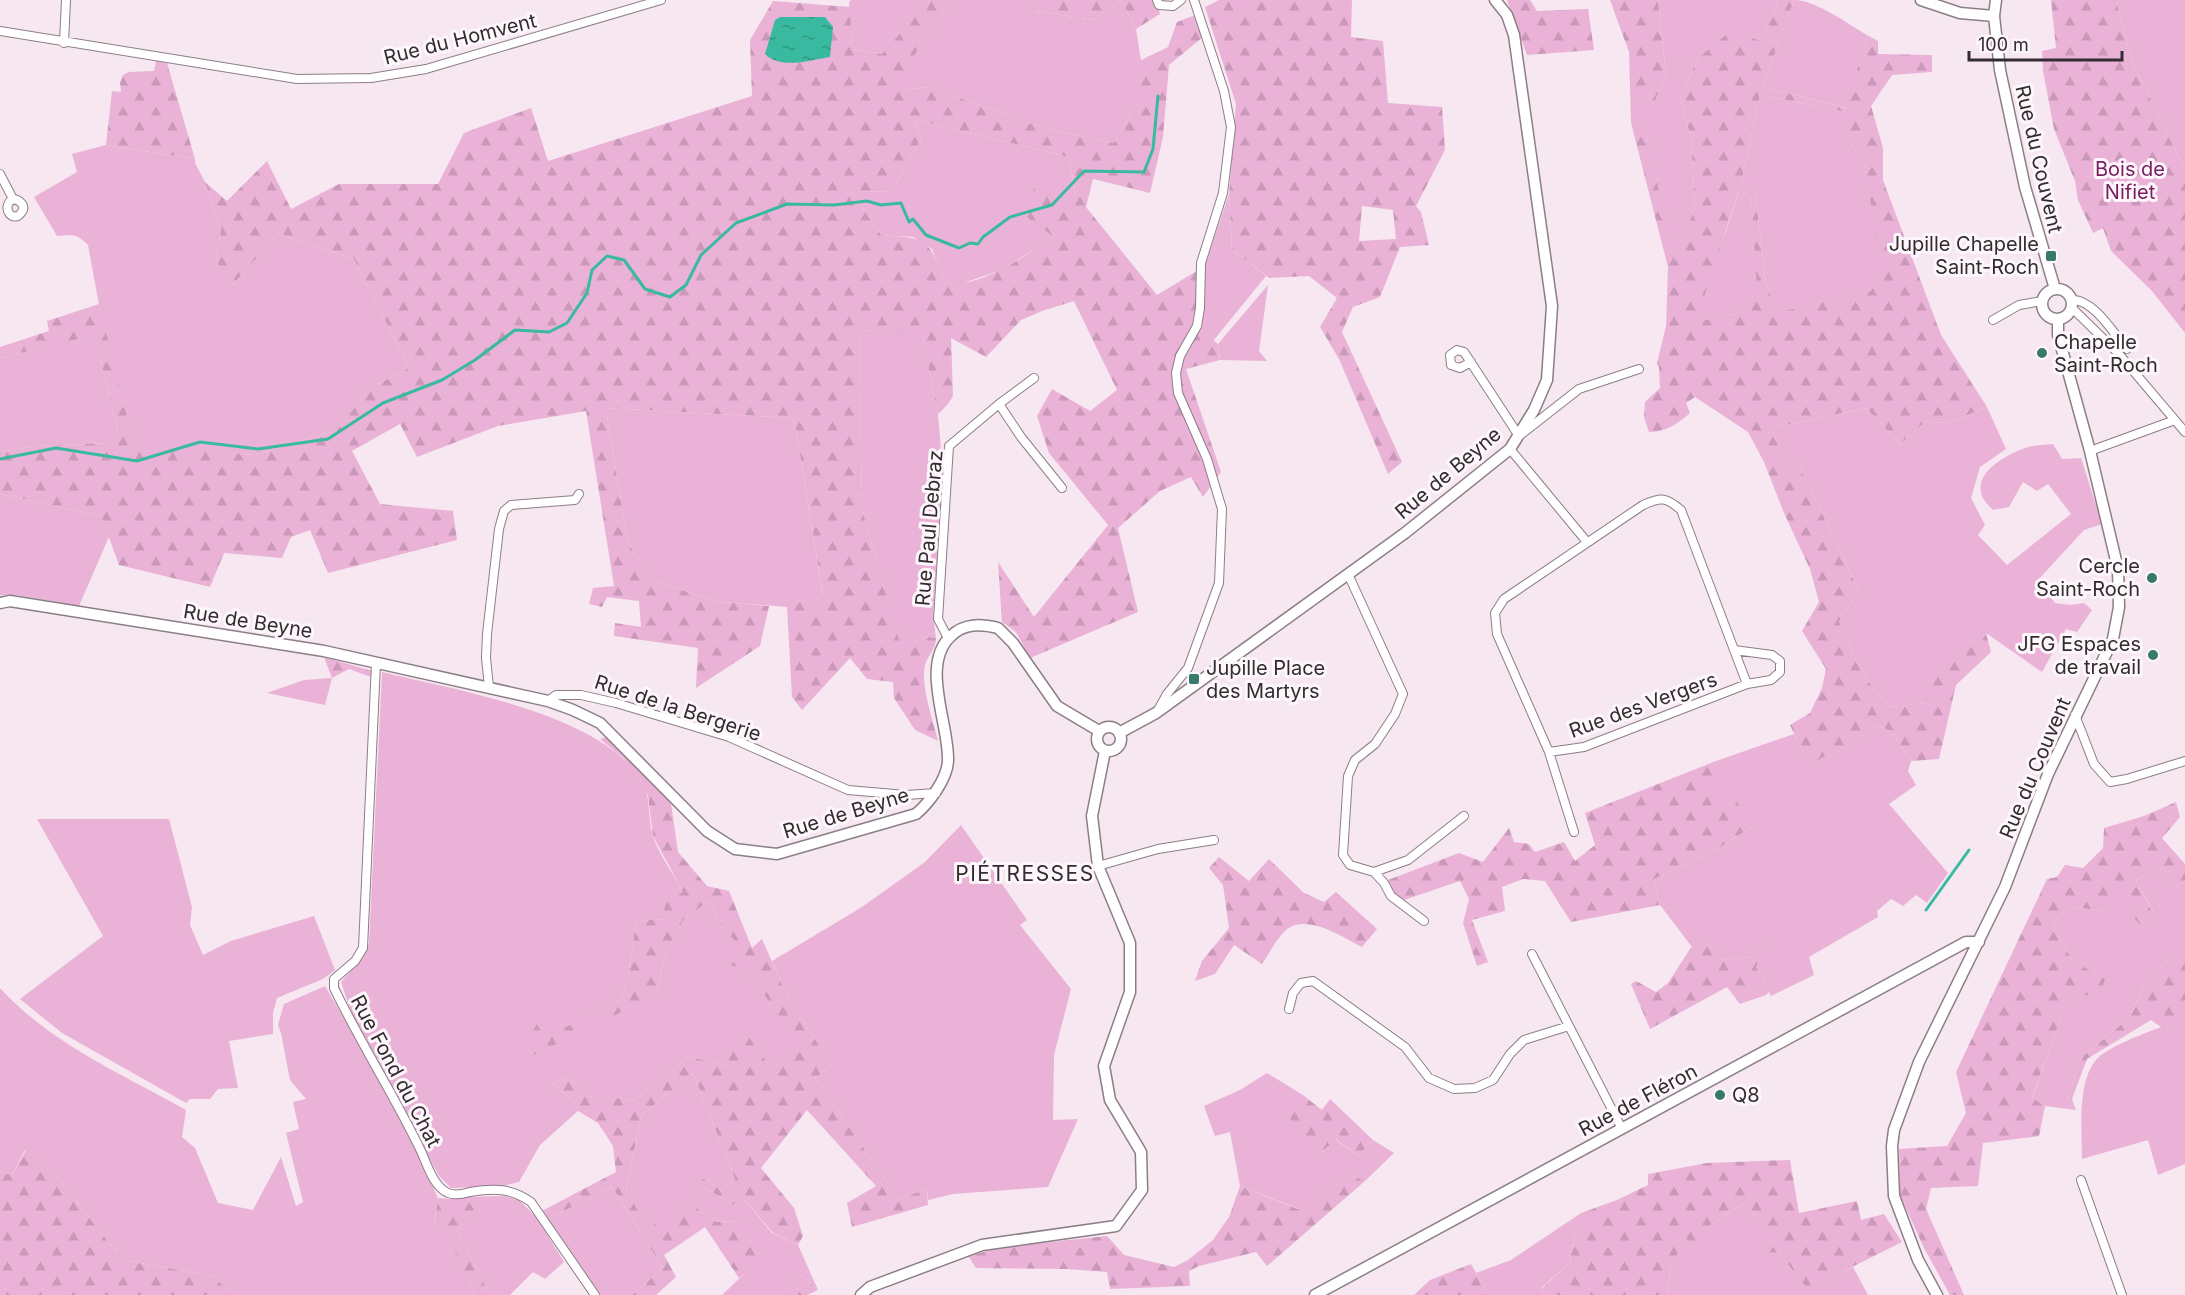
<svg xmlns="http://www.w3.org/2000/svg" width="2185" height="1295" viewBox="0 0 2185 1295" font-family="Inter,sans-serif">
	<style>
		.green { fill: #ebb2d7 }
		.forest { fill: url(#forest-firs); fill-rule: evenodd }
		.water { fill: url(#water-ripples) }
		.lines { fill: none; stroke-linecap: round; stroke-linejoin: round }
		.stream { stroke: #39b9a0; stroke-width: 3 }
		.street-casing { stroke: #8c7e87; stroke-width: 10 }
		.secondary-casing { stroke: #8c7e87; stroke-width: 13 }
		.street { stroke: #fff; stroke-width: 8 }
		.secondary { stroke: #fff; stroke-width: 10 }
		.poi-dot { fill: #37796b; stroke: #fdf7fb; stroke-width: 2 }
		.labels { text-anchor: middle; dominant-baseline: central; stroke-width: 6; stroke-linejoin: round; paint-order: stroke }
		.street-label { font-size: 20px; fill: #322c30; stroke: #fdf7fb }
		.park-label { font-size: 20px; fill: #781c60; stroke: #fdf7fb }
		.poi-label { font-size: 20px; fill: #322c30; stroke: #fdf7fb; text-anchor: end }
		.neighbourhood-label { font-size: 21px; letter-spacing: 1.5px; fill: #322c30; stroke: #fdf7fb }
	</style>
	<defs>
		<pattern id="forest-firs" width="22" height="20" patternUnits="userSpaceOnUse" patternTransform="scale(1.5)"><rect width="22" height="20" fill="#ebb2d7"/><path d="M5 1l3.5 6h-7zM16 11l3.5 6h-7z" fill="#ca99b9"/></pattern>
		<pattern id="water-ripples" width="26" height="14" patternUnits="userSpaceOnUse" patternTransform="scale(1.5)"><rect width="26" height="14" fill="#39b9a0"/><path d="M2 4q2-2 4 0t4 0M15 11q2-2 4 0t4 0" fill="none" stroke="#319783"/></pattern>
	</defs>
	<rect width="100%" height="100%" fill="#f6e7f0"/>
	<path class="green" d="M851,0H930L883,54L852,49L849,2Z
		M951,0H1031L1035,11L1093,20L1121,0L1136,29L1141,61L1135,64V105L1114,143L1043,128L930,87L904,90L899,77Z
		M1658,0H1778L1774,14L1760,41L1698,58L1680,98L1691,138L1695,207L1675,264L1645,129L1636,122L1634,99L1655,101L1666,74Z
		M1794,0C1816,0 1848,24 1867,35L1847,108L1763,87Z
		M2116,0H2185V170L2132,61Z
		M1760,95L1847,112V138L1864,164L1883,270L1871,291L1776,314L1765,278L1755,191L1741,183Z
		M915,120L1069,157L1076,197L1055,237L1001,270L958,285L945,284L932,249L913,237L881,235L852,192L892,191L921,139Z
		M106,145L195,159V163L205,182L221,230L216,259L230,288L278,234L354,259L409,368L369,389L337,430L255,455L134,446L102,321L88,245C77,233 72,235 57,236L34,197L77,172L72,154Z
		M1739,191L1751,195L1758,288L1736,314L1682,325L1726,232Z
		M1229,194L1232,249L1266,276L1213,341L1201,330L1205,266Z
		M1268,285L1259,351L1267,361L1220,360L1218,344Z
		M859,330L922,334L938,414L943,474L933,616L936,638L928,637L900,645L862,509Z
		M94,334L118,430L111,443L36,446L0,452V358Z
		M1987,407L2006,449L1980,467L1971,498L1985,525L1978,535L2007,565L2071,514L2048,484L2037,491L2023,482L2009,507L1993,510C1990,507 1986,503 1984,500C1969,474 2006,455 2025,448C2034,445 2044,445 2053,444L2062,459L2081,458L2102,524L2084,530L2038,580L2055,603L2071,605L2084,603L2092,610L2077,632L2066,629L2042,672L1986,633L1925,703L1891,707C1863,681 1853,655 1839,621L1859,591L1798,463L1786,468L1772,428L1866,408L1900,444L1925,422L1949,423Z
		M607,408L794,418L823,596L787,607L721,602L655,582L628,543L607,416Z
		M0,494L101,516L109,537L79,606L17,595H0Z
		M382,672C455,690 597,713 640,778C652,795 647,817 653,836C657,851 675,876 683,892L664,919L636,921L628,976L621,999L556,1033L523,1047L656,995L664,959L683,920L710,900L722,927L737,942L747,970L801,1046L772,1069L747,1036L728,1065L689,1057L633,1101L618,1098L597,1102L567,1077L552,1084L574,1101L578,1111L540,1145L519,1182L498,1187L451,1188L439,1176L351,1012L341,982L360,961L369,944Z
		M332,678L325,705L267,693L304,680Z
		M1878,726L1891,731L1911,761L1908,771L1916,785L1889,804L1948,873L1927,903L1916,895L1903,906L1891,899L1877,911L1878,917L1809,957L1814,975L1771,996L1769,992L1766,995L1740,1004L1766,983L1756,967L1765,941L1751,957L1723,960L1700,936L1692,947L1660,905L1654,879L1721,847L1753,826L1716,800V761L1794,734L1809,764Z
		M37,819H169L192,907L190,925L203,955L231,941L314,916L335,970L323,979L277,998L273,1013V1034L229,1041L238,1088L218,1089L210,1099H190L186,1103L62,1033L20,999L103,936Z
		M961,825L1027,920L1020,925L1071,989L1054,1055L1053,1120L1078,1119L1048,1187L953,1194L928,1200L927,1189L899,1199L815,1078L832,1065L789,1000L772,961L862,907L925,862Z
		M2163,868L2185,896V953L2172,957L2147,979L2129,1018L2081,1058L2068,1098L2072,1099L2076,1110L2045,1106L2032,1099L2071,988L2073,961L2052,927L2067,906L2102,911L2119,900L2140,925L2153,912L2136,880Z
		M325,986L395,1106L438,1198L434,1226L447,1232L475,1295H234L213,1276L123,1260L57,1177L25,1150L12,1175L0,1172V988C50,1043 122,1074 186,1110L182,1137L195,1148L218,1203L253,1210L281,1157L296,1206L303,1202L286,1133L299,1129L293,1102L306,1099L290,1080L281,1033L278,1025L284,1004Z
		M2185,1012V1164L2158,1175L2148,1140L2082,1159C2082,1130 2077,1082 2096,1060C2105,1048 2147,1032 2162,1027L2165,1029Z
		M693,1073L735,1179L721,1190L705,1178L689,1195L706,1188L732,1205L746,1201L772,1233L798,1245L818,1290L803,1275L780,1295H722L744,1274L740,1221L716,1222L691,1204L648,1229L626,1190L641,1116Z
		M1267,1073L1303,1095L1290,1118L1322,1153L1335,1139L1358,1156L1373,1140L1394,1153L1365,1181L1351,1175L1299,1209L1240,1186L1230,1132L1215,1136L1204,1106L1240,1090Z
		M612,1187L663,1268L632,1295H597L546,1220Z
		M503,1196L518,1199L537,1218L564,1262L545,1279L533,1272L510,1295H490L458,1232L473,1210L466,1197Z
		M1742,1204L1766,1226L1779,1253L1808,1288L1853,1267L1868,1295H1668L1670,1272L1684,1236L1706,1228Z
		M1581,1213L1588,1225L1574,1235L1570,1263L1541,1288L1544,1295H1489L1476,1273L1511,1260Z"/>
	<path class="forest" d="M930,0H951L900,77L904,90L930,87L1043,128L1114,143L1135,105V63L1168,47L1177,22L1198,14L1203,37L1169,65L1163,137L1150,193L1093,179L1086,207L1157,295L1205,266L1201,330L1218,344L1220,360L1186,369L1221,472L1203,497L1191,477L1160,491L1118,528L1138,612L1030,658L1016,632L1002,622L998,562L1034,617L1108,525L1049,453L1037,416L1052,389L1090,411L1117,390L1074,301L1042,311L1021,320L986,357L951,338L953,396L948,404L938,414L922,335L859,330L862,509L900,644L928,637L936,638C936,649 928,655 925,665C920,684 933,720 938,741L915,730L894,698L893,682L867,679L850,658L802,710L792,697L787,607L823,595L794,418L607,408V416L628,543L655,582L721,602L769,606L760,646L696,688L698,648L614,636L615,623L641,627L639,601L607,597L602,607L589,604L593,588L614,586L586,411L498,426L417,457L400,424L352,451L380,504L453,511L457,540L328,573L310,530L291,537L282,558L224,553L210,587L119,565L101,516L0,494V452L36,446L110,443L118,430L94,335L0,358V347L49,331L47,321L99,304L134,445L255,455L337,430L369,389L409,368L354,259L278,234L229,289L216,259L221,230L205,182L227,201L267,161L291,209L339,184H438L464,133L531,108L548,161L752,96L750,40L773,1L850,7L852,49L882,54ZM915,120L1069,157L1076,196L1036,186L1020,212L1054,237C1022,257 985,286 945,284C929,239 929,238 881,235L852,192L892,191L921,139Z
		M1031,0H1156L1160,14L1136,29L1121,0L1093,20L1035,11Z
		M1219,0H1352L1351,37L1383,41L1388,103L1442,107L1445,150L1416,206L1421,212L1429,245L1400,247L1380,297L1353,307L1342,332L1402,462L1388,474L1339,359L1320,327L1337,298L1309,276L1269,278L1232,249L1229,194L1236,104L1205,7ZM1362,206L1393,210L1396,239L1359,241Z
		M1507,0H1530L1537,11L1588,9L1594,50L1527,55Z
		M1610,0H1658L1666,74L1655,101L1635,100L1637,122L1645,128L1675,262L1695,207L1691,138L1680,98L1698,58L1732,30L1760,41L1774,14L1778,0H1794L1763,87L1846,108L1867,35L1878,41V54L1932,55V72L1892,75L1871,106L1883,148V180L1941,335L1987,407L1949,423L1925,422L1900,444L1866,408L1772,428L1786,467L1798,463L1859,591L1839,621C1853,655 1863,681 1891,707L1925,703L1930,684L1986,633L1991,652L1956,685L1939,759L1911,761L1891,731L1878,726L1809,765L1790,725L1810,713L1822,688L1826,669L1802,631L1819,602L1810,569L1784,513L1764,462L1748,432L1695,397L1686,403L1690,413C1678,424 1665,432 1649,432L1644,417L1645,402L1660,388L1659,367L1657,363L1666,326L1668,267L1631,123L1629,52ZM1760,95L1846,112L1847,138L1864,164L1882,270L1871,291L1776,313L1765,278L1755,191L1741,183ZM1739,191L1751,195L1757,288L1736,314L1685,324L1698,315Z
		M2051,0H2116L2132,61L2185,170V333L2152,291L2111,251L2103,228L2093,233L2078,200L2075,181L2054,129L2043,71L2042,51L2056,48Z
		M156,61L167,63L195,159L106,145L112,91L121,92L120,83L123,75L129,72L154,71Z
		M324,657L372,671L371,677L349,669L332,678Z
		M609,736L671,803L678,852L707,886L729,891L752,948L762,939L789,1000L832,1065L815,1078L899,1199L927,1189L928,1205L852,1227L847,1203L876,1186L807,1110L761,1168L794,1208L803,1236L798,1245L773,1233L746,1201L732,1205L706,1188L689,1196L686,1190L705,1178L721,1190L735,1179L693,1073L641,1116L626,1190L648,1228L691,1204L716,1222L740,1221L763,1244L744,1274L739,1278L705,1227L664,1255L676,1277L656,1295H632L663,1268L612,1187L546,1220L540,1212L616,1172L613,1146L598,1123L578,1111L574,1101L552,1084L567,1077L597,1102L618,1098L633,1101L689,1057L728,1065L732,1044L747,1035L772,1069L800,1046L747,970L731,965L729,952L736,942L722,927L710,900L683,920L664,959L656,995L530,1057L523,1048L538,1022L556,1032L621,999L628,976L636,921L664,919L665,901L683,892L653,836L648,796L641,779L623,758L600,739Z
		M1716,761V800L1734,798L1753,826L1721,847L1654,879L1660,905L1571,922L1545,881L1523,879L1502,887L1505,911L1472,920L1488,962L1477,966L1463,923L1469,899L1460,881L1401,901L1393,898L1388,880L1459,853L1483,862L1509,828L1514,842L1529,844L1535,852L1564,842L1575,861L1595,845L1585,813Z
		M2176,802L2180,817L2162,838L2185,864V896L2163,868L2136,880L2153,913L2140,925L2119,901L2102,911L2067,906L2052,927L2073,961L2105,979L2099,1000L2071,989L2032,1098L2045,1106L2039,1136L1983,1143L1978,1186L1931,1188L1926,1209L1964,1295H1950L1924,1248L1900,1195L1899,1149L1947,1146L1966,1113L1956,1072L2047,879L2057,877L2065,865L2083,868L2103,848L2104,828L2144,816Z
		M1219,857L1249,881L1269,859L1304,893L1324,902L1336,892L1377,929L1362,947C1342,937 1304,911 1284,932C1275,941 1269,954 1262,964L1234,945L1215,974L1195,981L1202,961L1229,928L1223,885L1209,868Z
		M1699,935L1723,960L1751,957L1765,941L1768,943L1756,967L1766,983L1740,1004L1727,987L1650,1029L1631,984L1636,981L1656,992L1668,983Z
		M2185,953V1012L2165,1030L2151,1020L2087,1059L2072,1099L2068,1097L2081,1058L2129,1018L2147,979L2172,957Z
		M1303,1095L1322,1110L1330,1099L1373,1140L1358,1156L1336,1139L1321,1153L1289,1118Z
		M26,1150L57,1177L123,1260L213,1276L234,1295H0V1172L12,1175Z
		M1790,1160L1799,1213L1857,1201L1861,1220L1884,1214L1902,1242L1808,1289L1779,1253L1768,1252L1766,1226L1742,1204L1706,1228L1699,1249L1684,1237L1670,1272L1668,1295H1544L1541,1289L1570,1263L1574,1235L1587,1225L1581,1213L1617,1200L1648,1185V1174L1707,1163Z
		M1351,1175L1365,1181L1267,1266L1256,1252L1199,1266L1189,1271L1190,1286L1110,1289L1107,1272L1066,1269L976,1268L968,1256L1003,1247L1107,1236L1124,1255L1174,1267L1188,1260L1213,1240L1229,1217L1240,1186L1298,1209Z
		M466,1197L474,1210L458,1232L490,1295H475L447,1233L434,1227L438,1198L450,1199Z
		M1471,1264L1489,1295H1414L1430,1280Z
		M803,1275L818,1290L807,1295H780Z"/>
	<path class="water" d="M780,17H825L833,27L830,57C810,60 781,70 765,54L775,20Z"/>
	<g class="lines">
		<path class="stream" d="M0,459L56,448L137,461L200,442L258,449L328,439L383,403L442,380L475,360L515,330L549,332L567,323L587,293L592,270L607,256L624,260L645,289L670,297L686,285L701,255L736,223L787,204L834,205L867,201L881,205L901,203L909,222L913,219L926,235L959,248L970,243L978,244L983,237L1010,217L1052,205L1084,171L1144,172L1153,149L1158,96
			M1926,910L1969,850"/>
		<g class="street-casing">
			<path id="street" d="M1157,0L1159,5L1173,6L1181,0
				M0,31L297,79L371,78L426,69L661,0
				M64,43L66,0
				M0,174L13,199C20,200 27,206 21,213C13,224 0,207 13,199
				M2073,300C2094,300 2114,334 2127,349
				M2072,308L2118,353L2185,432
				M1993,320L2019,305L2042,301
				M1471,362L1460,368L1451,365L1450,355L1457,350L1464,352L1519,436L1579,389L1639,369
				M999,404L1021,437L1062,488
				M1510,449L1587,542
				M2090,451L2175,420
				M1348,574L1403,694L1395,714L1375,744L1355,760L1348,776L1343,855L1350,865L1374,872L1384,883L1391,896L1424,921
				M948,638L938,619L949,446L999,404L1034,378
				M1734,650L1772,655L1780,661V672L1771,680L1747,684
				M376,663L363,948L355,961L334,979V988C361,1044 394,1095 421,1151C427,1164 433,1186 448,1193C455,1196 463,1194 470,1192C494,1188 511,1188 531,1202L595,1295
				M489,687L486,658L487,634L499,529L504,511L511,505L575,500L579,494
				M548,701L556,695H581L616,703L729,737L848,790L906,795L936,793
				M1158,710L1167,694L1188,668L1219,583L1222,509L1207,459L1178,393L1176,373L1180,356L1197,326L1200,308L1201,263L1223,193L1231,127L1224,91L1194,0
				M2075,715L2094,764L2110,782L2127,779L2185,761
				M1549,752L1584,747L1747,684L1681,510C1666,497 1661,497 1643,505L1504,599L1495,613L1497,634L1549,752L1574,832
				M1098,866L1158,849L1214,840
				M1374,872L1408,860L1464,816
				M1532,954L1622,1129
				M1289,1009L1293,993L1301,983L1313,981L1405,1047L1429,1078L1454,1089L1475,1088L1493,1080L1510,1054L1524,1040L1569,1026
				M2081,1180L2122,1295"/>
		</g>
		<g class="secondary-casing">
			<path id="secondary" d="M1921,0L1960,13L1994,16
				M1996,0L1994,16L2000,70L2025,187L2055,289
				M2042 304a15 15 0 1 1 30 0a15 15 0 1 1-30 0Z
				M0,603L10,601L324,651L548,701L573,710L600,723L707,831L735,849L777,854L916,814C929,803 948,778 948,760C949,724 920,664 951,636C964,623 981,624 998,628L1013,643L1057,706L1099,731
				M1097 739a12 12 0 1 1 24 0a12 12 0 1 1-24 0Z
				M1119,733L1156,713L1405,533L1510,449L1534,410L1547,380L1552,306L1514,35L1507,15L1495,0
				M861,1295L870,1287L982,1245L1116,1226L1142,1190L1141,1152L1110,1100L1104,1066L1130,992V943L1098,866L1092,816L1105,751
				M1315,1295L1966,942H1979
				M1937,1295L1918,1260L1894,1196L1892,1146L1894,1130L1919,1062L2005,887L2048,774L2113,639L2119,607L2118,569L2090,451L2058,335V320"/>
		</g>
		<use href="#street" class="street"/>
		<use href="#secondary" class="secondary"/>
	</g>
	<g class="poi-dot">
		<rect x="2045" y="250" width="12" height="12" rx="3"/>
		<circle cx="2042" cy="353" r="6"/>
		<circle cx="2152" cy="578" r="6"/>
		<circle cx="2153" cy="655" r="6"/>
		<rect x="1188" y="673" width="12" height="12" rx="3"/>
		<circle cx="1720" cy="1095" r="6"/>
	</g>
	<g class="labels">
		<g class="street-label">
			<text transform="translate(460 39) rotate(-14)">Rue du Homvent</text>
			<text transform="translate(2039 159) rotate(77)">Rue du Couvent</text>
			<text transform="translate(1448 473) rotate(-40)">Rue de Beyne</text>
			<text transform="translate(929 528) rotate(-85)">Rue Paul Debraz</text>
			<text transform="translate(248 621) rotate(9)">Rue de Beyne</text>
			<text transform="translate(1643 705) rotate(-20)">Rue des Vergers</text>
			<text transform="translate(678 708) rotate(18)">Rue de la Bergerie</text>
			<text transform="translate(2035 768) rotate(-67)">Rue du Couvent</text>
			<text transform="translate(846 813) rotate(-17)">Rue de Beyne</text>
			<text transform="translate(396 1071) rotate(62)">Rue Fond du Chat</text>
			<text transform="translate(1638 1100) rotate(-28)">Rue de Fléron</text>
		</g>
		<g class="park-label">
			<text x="2130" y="169">Bois de<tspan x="2130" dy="23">Nifiet</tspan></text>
		</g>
		<g class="poi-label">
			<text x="2039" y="244">Jupille Chapelle<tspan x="2039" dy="23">Saint-Roch</tspan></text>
			<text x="2054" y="342" text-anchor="start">Chapelle<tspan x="2054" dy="23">Saint-Roch</tspan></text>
			<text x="2140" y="566">Cercle<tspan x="2140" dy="23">Saint-Roch</tspan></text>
			<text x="2141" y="644">JFG Espaces<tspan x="2141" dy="23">de travail</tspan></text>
			<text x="1206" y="668" text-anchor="start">Jupille Place<tspan x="1206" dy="23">des Martyrs</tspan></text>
			<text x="1732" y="1095" text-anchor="start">Q8</text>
		</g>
		<g class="neighbourhood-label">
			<text x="1025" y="873">PIÉTRESSES</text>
		</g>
	</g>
	<path d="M1969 51v9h153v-9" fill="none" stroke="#322c30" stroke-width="3"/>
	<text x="1978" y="51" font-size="18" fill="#322c30" stroke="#fdf7fb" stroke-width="4.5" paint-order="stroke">100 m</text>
</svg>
